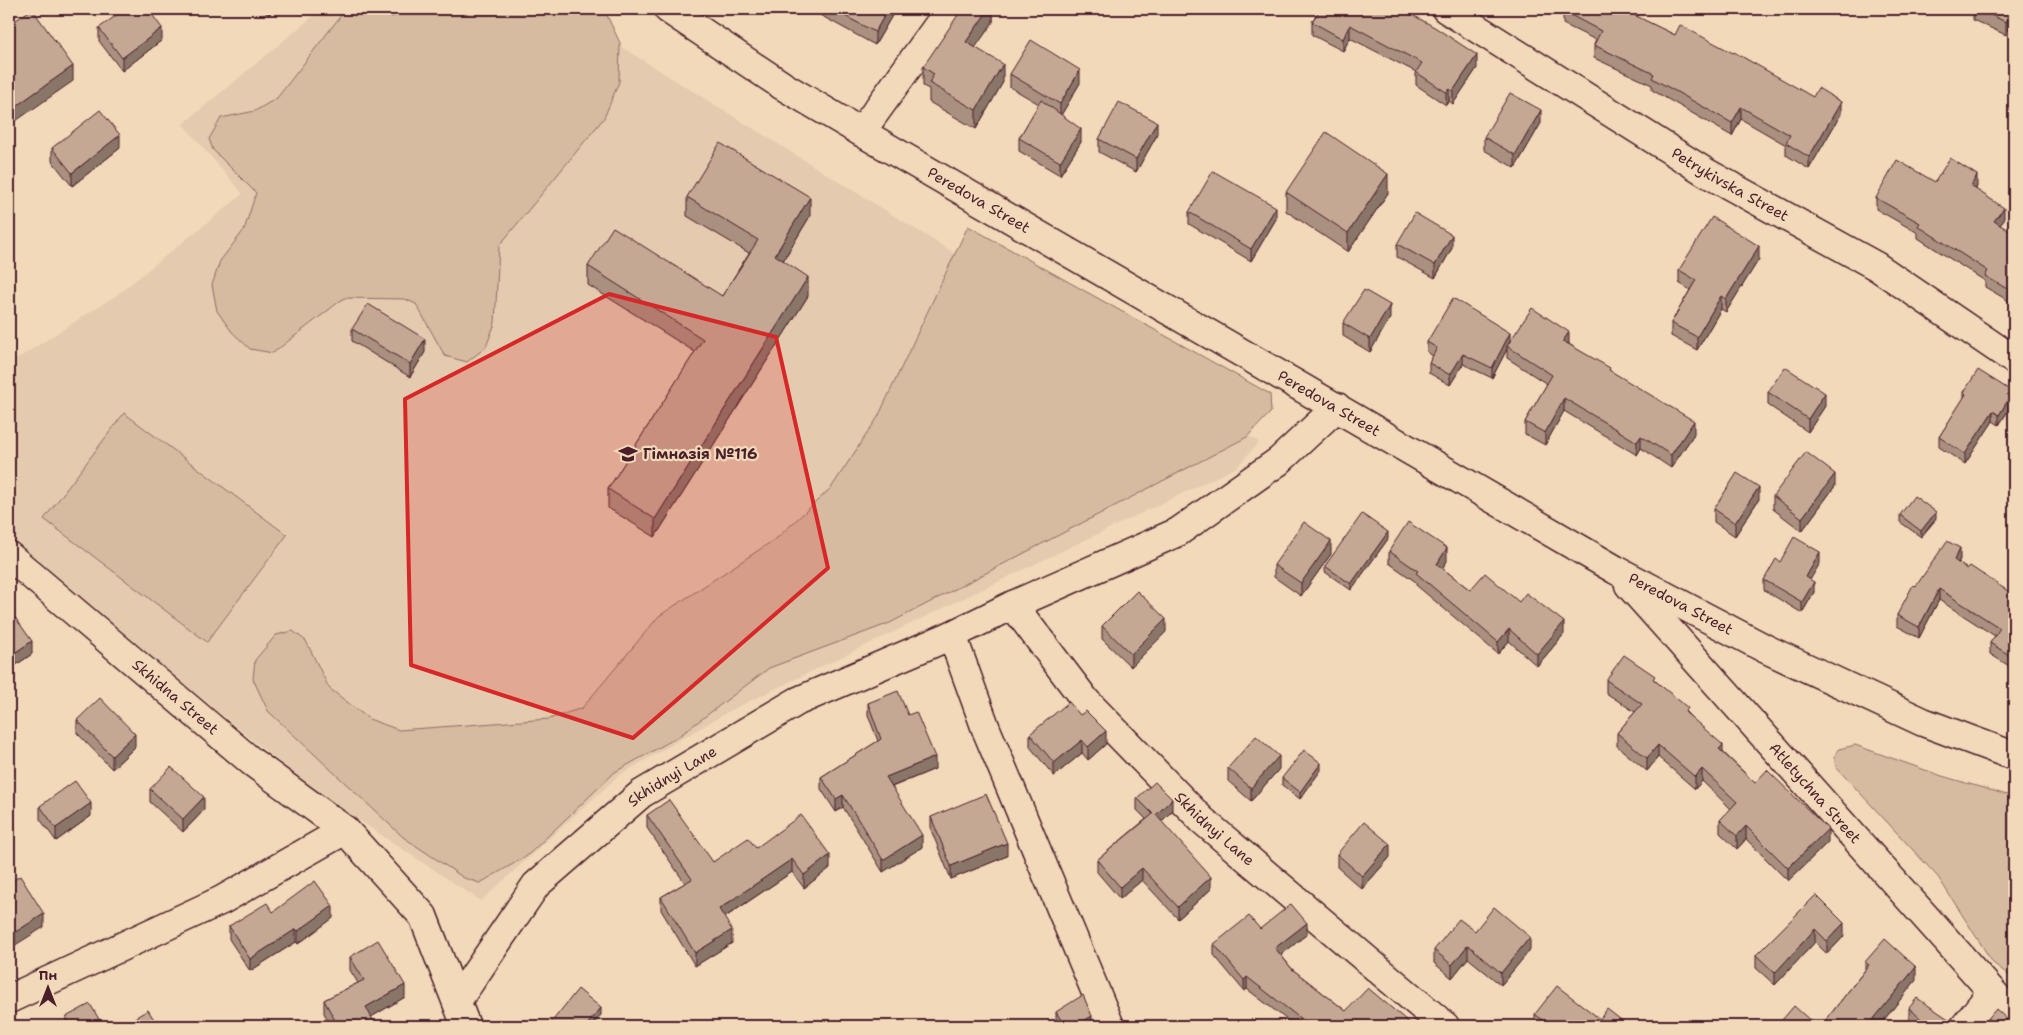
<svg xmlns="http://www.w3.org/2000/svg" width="2023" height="1035" viewBox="0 0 2023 1035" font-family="'Shantell Sans',sans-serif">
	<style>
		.built { fill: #e4caae }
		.green { fill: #d6bba1; stroke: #906d66 }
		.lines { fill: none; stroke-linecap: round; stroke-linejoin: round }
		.minor-casing { stroke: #4a1f2b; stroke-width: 31 }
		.minor { stroke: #f1d9b9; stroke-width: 28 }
		.wall { fill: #a9907f; stroke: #4a1f2b }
		.shaded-wall { fill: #8a7668; stroke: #4a1f2b }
		.building { fill: #c5a894; stroke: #4a1f2b }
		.marked { fill: #d62828; fill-opacity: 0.2; stroke: #d62828; stroke-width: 4; stroke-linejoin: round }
		.labels { text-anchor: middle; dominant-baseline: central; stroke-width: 4.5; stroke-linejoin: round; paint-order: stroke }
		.street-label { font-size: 15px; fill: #4a1f2b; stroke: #f1d9b9 }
		.poi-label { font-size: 15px; font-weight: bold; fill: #4a1f2b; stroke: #f1d9b9; text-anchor: start }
	</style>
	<rect width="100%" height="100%" fill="#f1d9b9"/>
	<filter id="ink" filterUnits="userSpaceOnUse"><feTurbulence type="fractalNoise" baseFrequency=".02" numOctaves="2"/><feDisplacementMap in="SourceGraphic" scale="10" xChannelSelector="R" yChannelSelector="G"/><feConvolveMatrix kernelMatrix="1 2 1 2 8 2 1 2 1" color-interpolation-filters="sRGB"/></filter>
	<g filter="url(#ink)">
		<path class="built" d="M322,9H398L430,18L560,9L1259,442L1237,467L731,710L618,776L481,901L315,791L172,674L9,536V364L117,295L243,194L183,124Z"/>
		<path class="green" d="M346,9H371L393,17L412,9H604L620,43L619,82L604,118L499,246L495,323L486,347L467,362L445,356L416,304L405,299L344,298L273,353L250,349L232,332L217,311L212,285L220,261L244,230L256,193L213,150L209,139L221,118L255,111L277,98Z
			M968,226L1270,394L1271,412L1247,437L890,623L769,668L678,737L615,772L527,856L480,883L464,878L403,837L268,711L253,679L255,660L276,635L293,631L306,641L329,688L369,719L399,730L549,719L582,708L659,616L777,538L831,488L878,417Z
			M124,413L287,535L207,642L44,519Z
			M1855,745L1942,776L2014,797V979L1993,963L1938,877L1836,767L1834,757L1839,749Z"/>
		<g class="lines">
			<g class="minor-casing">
				<g id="minor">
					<path id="s1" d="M668,9L783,86L861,132L1616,570L1766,649L1923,722L2014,756"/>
					<path id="s2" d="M1446,9L1707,173L1876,266L2014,360"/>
					<path d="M861,132L950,9"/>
					<path id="s3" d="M9,556L252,762L345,830L423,916L466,1026"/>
					<path id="s4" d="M1629,585L2014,1016"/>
					<path id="s5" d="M1013,605L1086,701L1202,820L1445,1026"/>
					<path d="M952,635L986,729L1110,1026"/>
					<path d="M9,999L222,900L345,830"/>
					<path id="s6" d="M457,1001L536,885L641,794L798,701L952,635L1013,605L1178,532L1279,461L1337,407"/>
					<path d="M1965,1026L1991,993"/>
				</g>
			</g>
			<use href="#minor" class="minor"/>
		</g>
		<path class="wall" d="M260,9H273L269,15Z
			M396,9H405L402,13Z
			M809,9H894V12L875,45Z
			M993,9V22L975,47L1003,82L976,129L929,102V89L923,86V67Z
			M1320,9L1477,68L1453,104L1449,101L1446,105L1416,85V72L1350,38L1343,51L1312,35V22Z
			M1973,9H2014V18L2006,35L1973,20Z
			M1563,11L1637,17L1841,114L1809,169L1786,155V145L1741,119L1732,136L1652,90V85L1594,58V45L1596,40L1563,24Z
			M99,28L162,40L122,71L99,41Z
			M1010,74L1080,83L1061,115L1081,142L1060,175L1019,151V138L1039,104L1010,87Z
			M1541,123L1515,168L1484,150V137Z
			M1157,135L1136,172L1099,152V139Z
			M52,148H120L72,186L52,161Z
			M1935,182L1977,186L1976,189L2004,220L2000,225L2014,234V304L1985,287V281L1918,238V233L1876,209V198Z
			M1286,192L1388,193L1348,252L1286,211Z
			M687,197L810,216L783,261L808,296L655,537L608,508V489L695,352L588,285V266L722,296L749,253L687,216Z
			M1189,212L1276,219L1251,261L1189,224Z
			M1397,244L1452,248L1435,278L1397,257Z
			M1759,259L1726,312L1721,309L1697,350L1671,336V323L1690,290L1679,283V270Z
			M1390,318L1370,352L1343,336V323Z
			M352,329L425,352L410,377L352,341Z
			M1510,341L1569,344L1610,371L1694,434L1671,468L1641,448L1637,455L1564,411L1545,445L1525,434V422L1547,384L1507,358V349L1492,378L1463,364L1450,385L1429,373V363L1433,356L1427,352V342Z
			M1768,392L1825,406L1808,432L1768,405Z
			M1964,392L2013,403L1999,425L1993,421L1965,464L1939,447V437L1964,398Z
			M1835,486L1802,531L1773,509V496Z
			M1759,499L1735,536L1714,522V509Z
			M1900,515L1936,519L1921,537L1900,522Z
			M1388,539L1351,590L1325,572V566Z
			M1389,551L1447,561L1442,568L1470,590L1519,602L1564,634L1537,666L1509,641L1498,654L1416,585V582L1389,563Z
			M1331,554L1301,596L1274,577V565Z
			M1960,559L1958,563L1967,569L2014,595V669L1990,654V643L1995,636L1939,600L1919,638L1897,626V615L1916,586Z
			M1780,562L1820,563L1810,579L1814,592L1802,613L1764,590V580Z
			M9,609L32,654L13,667L9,662Z
			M1102,626L1166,632L1131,667L1102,639Z
			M1606,680H1655L1688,714L1723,752L1755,783L1828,842L1788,881L1746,839L1737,849L1720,833V820L1731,809L1702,781L1695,789L1658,757L1647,771L1617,746V733L1635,712L1606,693Z
			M868,703L908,715L935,769L892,787L922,847L883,872L843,807L836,812L821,789V777L878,741L868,715Z
			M1080,715L1106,744L1088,760L1082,753L1054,776L1030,747V734Z
			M77,720L135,747L112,769L77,733Z
			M1228,768L1279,769L1251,801L1228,781Z
			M1321,770L1300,799L1282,785V778Z
			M150,789L204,810L183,832L150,802Z
			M1137,798L1172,811L1161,821L1211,889L1178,919L1142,880L1120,899L1097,872V860L1146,819L1137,810Z
			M40,806L91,816L56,841L40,819Z
			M647,815L713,862L756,848L830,868L804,888L792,872L724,918L732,943L695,966L661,910V897L685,883L647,828Z
			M931,817L1007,856L951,879L931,830Z
			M1337,854L1390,857L1362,889L1337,867Z
			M1816,895L1844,936L1827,954L1815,942L1775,985L1756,968V955Z
			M273,912L333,918L298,944L296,942L250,971L229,939V926Z
			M1260,929L1307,934L1281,955L1292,969L1346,1011L1413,1026H1295L1247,989L1244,991L1214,955V944Z
			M1475,931L1530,950L1501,985L1468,958L1452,978L1434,963V950Z
			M350,957L405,997L371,1017L376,1026H331L324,1013V1000L358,983L350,970Z
			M1865,962L1916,980L1879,1026H1826V1020L1865,970Z
			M1909,1008L1954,1026H1918L1909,1018Z
			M1056,1012L1092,1023L1086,1026H1061L1056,1018Z
			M1535,1014L1600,1019L1629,1026H1535Z
			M66,1017L103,1026H66Z"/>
		<path class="shaded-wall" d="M269,9H273L269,15Z
			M888,9H894V12L875,45V32Z
			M989,9H993V22L966,61V42Z
			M1635,9H1641L1632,27V14Z
			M2012,9H2014V18L2006,35V22Z
			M1350,25V38L1343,51V39Z
			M162,28V40L122,71V58Z
			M1477,55V68L1453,104V91Z
			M1003,64V82L976,129V110Z
			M73,66V81L10,125V129H9V111Z
			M1080,70V83L1060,117V104Z
			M1449,89V101L1446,105V92Z
			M1841,102V114L1809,169V157Z
			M1741,107V119L1732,136V123Z
			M1541,110V123L1515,168V155Z
			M1157,122V135L1136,172V159Z
			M1081,129V142L1060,175V162Z
			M120,135V148L72,186V173Z
			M1388,174V193L1348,252V233Z
			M1977,175V186L1971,197V186Z
			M810,197V216L775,274V255Z
			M1276,207V219L1251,261V249Z
			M2004,208V220L1994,233V221Z
			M1452,235V248L1435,278V265Z
			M1759,246V259L1726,312V299Z
			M808,277V296L655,537V519Z
			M1721,296V309L1697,350V337Z
			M1390,305V318L1370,352V339Z
			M1569,332V344L1563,341Z
			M1510,333V343L1507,346V349L1492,378V368Z
			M425,339V352L410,377V364Z
			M1463,354V364L1450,385V375Z
			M2013,392V403L1999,425V415Z
			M1825,393V406L1808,432V419Z
			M1564,398V411L1545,445V433Z
			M1993,411V421L1965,464V454Z
			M1694,421V434L1671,468V455Z
			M1641,436V448L1637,455V442Z
			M1835,474V486L1802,531V518Z
			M1759,487V499L1735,536V523Z
			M1936,512V519L1921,537V531Z
			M1388,532V539L1351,590V584Z
			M1331,541V554L1301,596V583Z
			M1447,548V561L1437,576V564Z
			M1960,548V559L1954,571V560Z
			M1820,552V563L1806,587V577Z
			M1814,582V592L1802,613V602Z
			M1939,589V600L1919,638V627Z
			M1166,619V632L1131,667V654Z
			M1564,622V634L1537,666V654Z
			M1509,629V641L1498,654V642Z
			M32,641V654L13,667V654Z
			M1106,731V744L1088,760V747Z
			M135,734V747L112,769V756Z
			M1082,740V753L1054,776V763Z
			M1658,745V757L1647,771V758Z
			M1723,745V757L1719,749Z
			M1279,756V769L1251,801V788Z
			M935,757V769L886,789V777Z
			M1321,763V770L1300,799V792Z
			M1702,769V781L1695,789V777Z
			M843,795V807L836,812V799Z
			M204,797V810L183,832V819Z
			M1172,799V811L1156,827V815Z
			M91,803V816L56,841V828Z
			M1746,826V839L1737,849V836Z
			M1828,829V842L1788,881V868Z
			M922,835V847L883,872V860Z
			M1007,843V856L951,879V866Z
			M1390,844V857L1362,889V876Z
			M830,855V868L804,888V875Z
			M792,859V872L719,921V909Z
			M1142,868V880L1120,899V887Z
			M1211,877V889L1178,919V907Z
			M333,906V918L298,944V931Z
			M44,914V927L9,949V936Z
			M1307,923V934L1275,960V948Z
			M1844,923V936L1827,954V941Z
			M296,929V942L250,971V959Z
			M1815,929V942L1775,985V973Z
			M732,930V943L695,966V953Z
			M1530,937V950L1501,985V973Z
			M1468,945V958L1452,978V965Z
			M1916,967V980L1879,1026H1868Z
			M1247,977V989L1244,991V980Z
			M405,985V997L366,1020V1007Z
			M601,1008V1015L592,1026H586Z
			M1092,1016V1023L1086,1026H1075Z
			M2008,1020V1026H2004Z"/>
		<path class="building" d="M32,9L73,66L9,111V25Z
			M125,9H148L162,28L122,58L99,28Z
			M832,9H888L875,32Z
			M962,9H989L966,42L1003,64L976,110L929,83L934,74L923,67Z
			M1320,9H1402L1436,28L1477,55L1453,91L1449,89L1446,92L1416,72L1422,63L1350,25L1343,39L1312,22Z
			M1565,9H1635L1632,14L1675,35L1680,25L1733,53L1734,52L1813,97L1818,88L1841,102L1809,157L1786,143L1790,135L1741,107L1732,123L1652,78L1654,74L1594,45L1601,31L1563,11Z
			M1978,9H2012L2006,22Z
			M1031,40L1080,70L1060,104L1010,74Z
			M1510,93L1541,110L1515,155L1484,137Z
			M1041,100L1081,129L1060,162L1019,138Z
			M1119,102L1157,122L1136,159L1099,139Z
			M100,110L120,135L72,173L52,148Z
			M1326,132L1388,174L1348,233L1286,192Z
			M720,143L810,197L775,255L808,277L655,519L608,489L703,339L588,266L613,227L722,296L758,240L687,197Z
			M1950,158L1977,175L1971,186L2004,208L1994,221L2014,234V293L1985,276L1988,271L1918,226L1920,223L1876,198L1897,160L1935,182Z
			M1213,171L1276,207L1251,249L1189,212Z
			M1415,213L1452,235L1435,265L1397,244Z
			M1712,217L1759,246L1726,299L1721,296L1697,337L1671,323L1696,280L1679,270Z
			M1364,290L1390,305L1370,339L1343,323Z
			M1453,298L1510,333L1492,368L1463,354L1450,375L1429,363L1437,348L1427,342Z
			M368,304L425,339L410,364L352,329Z
			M1532,308L1569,332L1563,341L1610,368L1609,370L1694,421L1671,455L1641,436L1637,442L1564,398L1545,433L1525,422L1552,375L1507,346Z
			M1785,367L1825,393L1808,419L1768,392Z
			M1978,370L2013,392L1999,415L1993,411L1965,454L1939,437L1966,394L1964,392Z
			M1806,452L1835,474L1802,518L1773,496Z
			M1737,473L1759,487L1735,523L1714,509Z
			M1914,496L1936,512L1921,531L1900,515Z
			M1362,514L1388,532L1351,584L1325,566Z
			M1304,522L1331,541L1301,583L1274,565Z
			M1408,522L1447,548L1437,564L1470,590L1485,573L1519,602L1526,593L1564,622L1537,654L1509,629L1498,642L1416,573L1418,571L1389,551Z
			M1794,537L1820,552L1806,577L1814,582L1802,602L1764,580L1776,559L1780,562Z
			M1947,541L1960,548L1954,560L1967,569L1970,566L2014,595V658L1990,643L2000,628L1939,589L1919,627L1897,615L1913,585L1916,586Z
			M1137,591L1166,619L1131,654L1102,626Z
			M9,609L32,641L13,654L9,649Z
			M1624,655L1655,676L1653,679L1688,708L1685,712L1723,745L1719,749L1755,783L1767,770L1828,829L1788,868L1746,826L1737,836L1720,820L1737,802L1702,769L1695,777L1658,745L1647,758L1617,733L1642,704L1606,680Z
			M898,691L908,715L916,712L935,757L886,777L922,835L883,860L843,795L836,799L821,777L881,739L868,703Z
			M100,698L135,734L112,756L77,720Z
			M1069,702L1080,715L1086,711L1106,731L1088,747L1082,740L1054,763L1030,734Z
			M1256,736L1279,756L1251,788L1228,768Z
			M1304,750L1321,763L1300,792L1282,778Z
			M171,767L204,797L183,819L150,789Z
			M75,781L91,803L56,828L40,806Z
			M1155,782L1172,799L1156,815L1211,877L1178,907L1142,868L1120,887L1097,860L1153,814L1137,798Z
			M986,794L1007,843L951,866L931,817Z
			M669,800L713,862L748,838L756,848L801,815L830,855L804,875L792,859L719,909L732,930L695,953L661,897L692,879L647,815Z
			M1364,822L1390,844L1362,876L1337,854Z
			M20,876L44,914L9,936V883Z
			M315,881L333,906L298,931L296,929L250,959L229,926L267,903L273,912Z
			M1816,895L1844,923L1827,941L1815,929L1775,973L1756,955Z
			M1291,904L1307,923L1275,948L1292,969L1346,1011L1368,988L1413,1026H1310L1247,977L1244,980L1214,944L1249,916L1260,929Z
			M1494,907L1530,937L1501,973L1468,945L1452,965L1434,950L1459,919L1475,931Z
			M1885,939L1916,967L1868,1026H1834L1826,1020L1869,965L1865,962Z
			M378,940L405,985L366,1007L376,1026H338L324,1000L364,980L350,957Z
			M1557,986L1600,1019L1607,1009L1629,1026H1550L1535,1014Z
			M578,989L601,1008L586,1026H552L550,1024Z
			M1083,995L1092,1016L1075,1026H1065L1056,1012Z
			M1917,998L1950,1020L1954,1026H1929L1909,1008Z
			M90,1004L103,1026H71L66,1017Z
			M1794,1006L1813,1023L1810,1026H1777Z
			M1996,1009L2008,1020L2004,1026H1982Z
			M148,1010L158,1026H121Z"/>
	</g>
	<path class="marked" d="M609,294L776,337L828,568L633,738L411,665L405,399Z"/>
	<defs>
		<g id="school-bare" transform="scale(1.5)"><path d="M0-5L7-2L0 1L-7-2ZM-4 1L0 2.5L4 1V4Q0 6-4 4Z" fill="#4a1f2b" stroke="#f1d9b9" stroke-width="2.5" paint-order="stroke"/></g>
	</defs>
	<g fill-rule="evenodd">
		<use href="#school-bare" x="628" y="454"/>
	</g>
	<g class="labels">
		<g class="street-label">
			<text stroke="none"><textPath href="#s2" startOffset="334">Petrykivska Street</textPath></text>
			<text stroke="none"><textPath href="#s1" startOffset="365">Peredova Street</textPath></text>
			<text stroke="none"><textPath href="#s1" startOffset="770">Peredova Street</textPath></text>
			<text stroke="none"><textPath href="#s1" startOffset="1175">Peredova Street</textPath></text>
			<text stroke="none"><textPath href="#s3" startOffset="218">Skhidna Street</textPath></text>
			<text stroke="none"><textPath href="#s6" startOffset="315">Skhidnyi Lane</textPath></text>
			<text stroke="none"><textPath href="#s4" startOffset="279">Atletychna Street</textPath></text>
			<text stroke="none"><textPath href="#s5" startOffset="302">Skhidnyi Lane</textPath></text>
		</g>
		<g class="poi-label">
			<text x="643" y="454">Гімназія №116</text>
		</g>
	</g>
	<rect width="2023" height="1035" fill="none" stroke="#f1d9b9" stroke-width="30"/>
	<rect x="15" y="15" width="1993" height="1005" fill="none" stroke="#4a1f2b" stroke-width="2" filter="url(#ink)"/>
	<g transform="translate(48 988)" stroke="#f1d9b9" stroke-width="4" paint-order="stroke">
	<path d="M0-4L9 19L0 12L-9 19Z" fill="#4a1f2b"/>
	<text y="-8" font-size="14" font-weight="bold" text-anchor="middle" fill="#4a1f2b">Пн</text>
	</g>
</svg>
